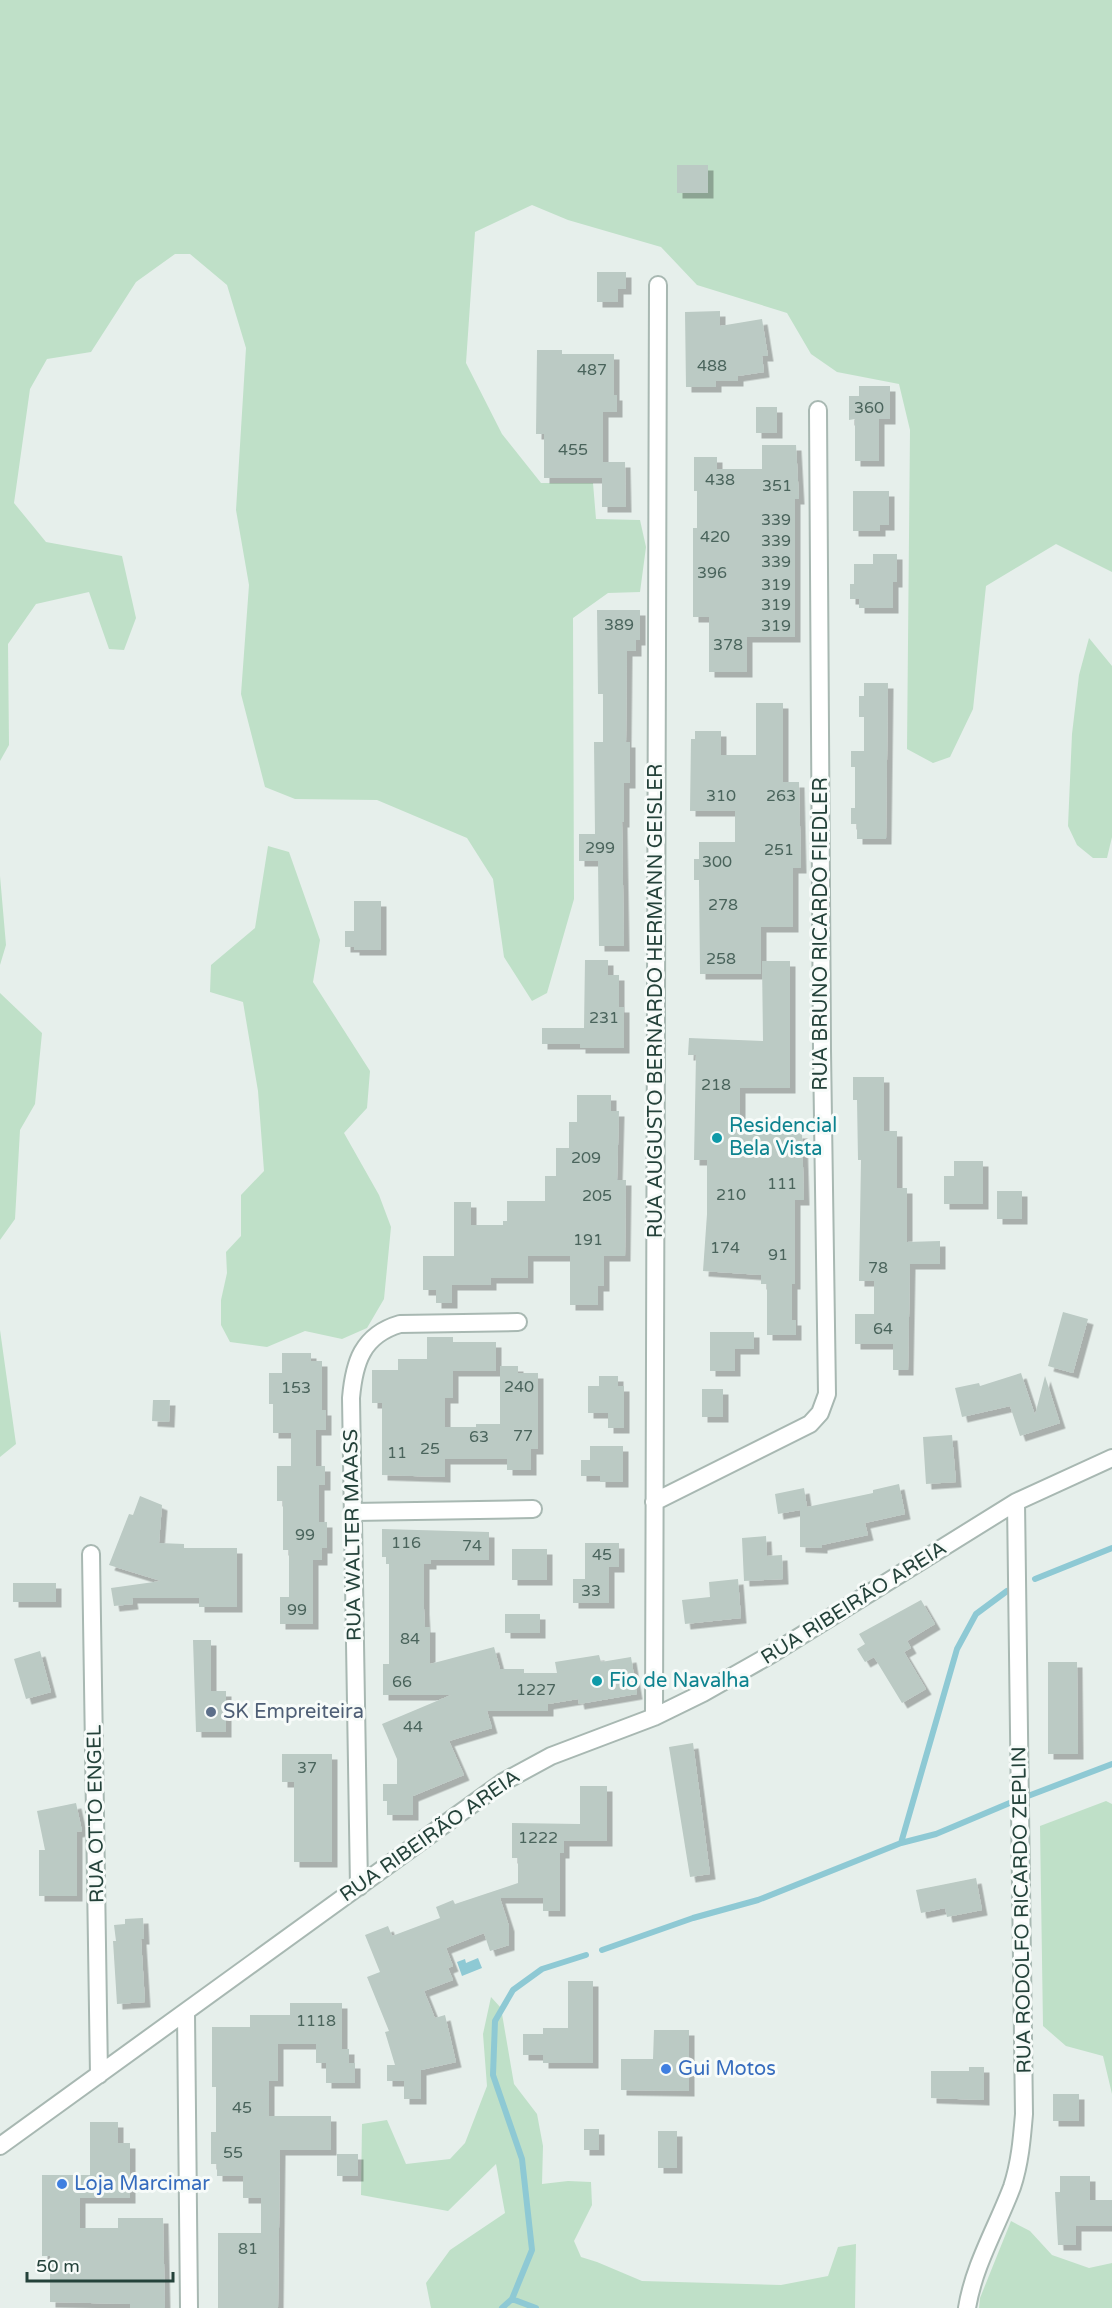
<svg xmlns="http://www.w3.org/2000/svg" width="1112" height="2308" viewBox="0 0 1112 2308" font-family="'Varela Round',sans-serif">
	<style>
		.green { fill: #bfe0c8 }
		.water { fill: #8ec9d4 }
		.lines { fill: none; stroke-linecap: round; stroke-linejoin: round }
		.stream { stroke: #8ec9d4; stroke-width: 6 }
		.building { fill: #bbcac4; filter: url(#shadow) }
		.street-casing { stroke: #a8b8b2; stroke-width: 20 }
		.street { stroke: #fff; stroke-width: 16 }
		.culture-dot { fill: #0f9aa8; stroke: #f7fbf9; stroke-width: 2 }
		.service-dot { fill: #5c6f8a; stroke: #f7fbf9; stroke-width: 2 }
		.shop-dot { fill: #3f7fe0; stroke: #f7fbf9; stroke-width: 2 }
		.labels { text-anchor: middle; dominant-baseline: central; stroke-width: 6; stroke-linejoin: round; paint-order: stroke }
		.number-label { font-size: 16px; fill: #4a645c }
		.street-label { font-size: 20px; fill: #24423a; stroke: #f7fbf9 }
		.culture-label { font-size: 20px; fill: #0d838f; stroke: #f7fbf9; text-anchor: start }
		.service-label { font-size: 20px; fill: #4e5e75; stroke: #f7fbf9; text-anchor: start }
		.shop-label { font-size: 20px; fill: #366cbe; stroke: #f7fbf9; text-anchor: start }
	</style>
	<defs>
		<filter id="shadow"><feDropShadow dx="5.5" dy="5.5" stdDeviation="0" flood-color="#0004"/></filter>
	</defs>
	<rect width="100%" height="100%" fill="#e6efeb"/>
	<path class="green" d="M0,0H1112V572L1056,544L986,586L973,709L950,757L933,763L907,749L910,430L899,384L837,372L811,354L787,313L697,285L661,247L568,220L532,205L475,232L466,363L502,434L541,483H593L596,519L640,520L646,547L640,592L608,593L573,618L574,899L547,993L532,1001L504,957L493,879L467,838L377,800L295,799L265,787L241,694L249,585L236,510L246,348L227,285L190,254H175L136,282L91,352L47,359L30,389L14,503L46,542L122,556L136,618L124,650L109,649L89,592L36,604L8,644L9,745L0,761Z
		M1089,638L1112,666V837L1107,858H1093L1077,845L1068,826L1072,734L1079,675Z
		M268,846L289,852L320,940L313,982L370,1071L367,1108L344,1133L379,1195L391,1227L384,1299L367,1328L342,1339L305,1331L267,1347L230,1342L221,1325V1300L227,1273L226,1252L241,1236V1195L264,1171L258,1091L243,1002L210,992L211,965L255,928Z
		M0,876L6,945L0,965Z
		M0,993L42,1033L35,1104L20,1130L15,1219L0,1240Z
		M0,1330L16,1444L0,1457Z
		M1106,1801L1112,1804V2094L1103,2056L1066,2046L1043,2026L1040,1826Z
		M491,1997L501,2008L514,2084L537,2114L543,2146L542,2184L568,2181L591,2182L592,2205L574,2241L581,2257L597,2262L642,2281L781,2285L828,2276L838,2247L856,2244L855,2308H431L426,2283L450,2250L505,2213L496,2164L448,2211L361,2195L362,2124L387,2120L406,2164L450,2159L465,2143L487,2086L483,2034Z
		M1011,2221L1030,2231L1052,2255L1089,2268L1112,2263V2308H979L980,2298Z"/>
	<path class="water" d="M478,1958L482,1968L462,1976L457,1962L465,1959L466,1963Z"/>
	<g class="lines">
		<path class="stream" d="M1035,1579L1112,1548
			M1028,1796L1112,1764
			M901,1843L957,1649L976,1614L1007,1591
			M602,1950L693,1918L758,1900L901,1843L936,1834L1012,1802
			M512,2299L536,2308
			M502,2308L512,2299L532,2250L522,2159L493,2075L495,2021L513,1990L542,1969L586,1955"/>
	</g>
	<path class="building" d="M677,165H708V193H677Z
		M597,272H626V289H618V302H597Z
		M720,311V326L762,319L768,356H762L764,372L738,376V381H716V387H686L685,312Z
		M537,350H562V354H614V395H617V412H603V462H625L626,507H602V478H544V434H536Z
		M859,386H890V419H879V461H855V419L849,420V396H859Z
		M756,407H777V433H756Z
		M762,445H796L799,499H795V637H747V672H709V617H693V528H697V491H694V457H717V469H762Z
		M853,491H889V525H880V531H853Z
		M873,554H897V582H893V608H859V599H850V584H854V564H873Z
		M597,610H640V640H636V651H627L626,742H630V783H624V822H622L624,946H599L598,861H579V834H595L594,742H603V694H598Z
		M864,683H888L886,839H857V824H851V808H855V767H851V751H864V717H859V696H864Z
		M756,703H783V782H799L801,868H793V927H761V974H700L699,880H694V859H699V842H735V811H690L691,739H695V731H721V755H756Z
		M354,901H381V950H354V947H345V931H354Z
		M585,960H608V975H619V1007H624V1048H580V1044H542V1028H584Z
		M762,961H790V1088H740V1133H802L804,1200H795V1284H792V1320H796V1335H767V1284H761V1275L703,1271L707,1214V1160H694L696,1055H688L689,1038L763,1041Z
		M853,1077H884V1131H897V1188H907V1242L940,1241V1264H910L908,1370H893V1344H855V1314H874V1281H859L861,1160H858L857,1100H853Z
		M577,1095H611V1111H619L617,1180H626L625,1256H604V1286H598V1305H570V1256H528V1278H491V1285H452V1303H436V1290H423V1256H454V1202H471V1225H503V1221H507V1201H545V1176H556V1148H569V1122H577Z
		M954,1161H983V1204H944V1176H954Z
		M997,1191H1022V1219H997Z
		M1063,1312L1088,1319L1073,1373L1048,1366Z
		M710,1332H754V1349H735V1371H710Z
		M427,1337H453V1342H496V1371H453V1398H445V1427H476V1424H500V1366H518V1373H538V1449H531V1470H507V1459H445V1477L382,1475V1403H372V1370H398V1359H427Z
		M282,1353H311V1361H322V1410H326V1430H316V1466H325V1485H319V1522H327V1548H322V1560H313V1624H280V1597H289V1550H283V1501H277V1466H291V1433H273V1404H269V1373H282Z
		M1021,1373L1035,1415L1045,1376L1060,1423L1020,1436L1010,1406L962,1417L955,1388L979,1383L980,1386Z
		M599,1376H618V1386H624V1428H608V1413H588V1386H599Z
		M702,1389H723V1417H702Z
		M153,1400H170L169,1422L152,1421Z
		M952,1435L956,1482L926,1484L923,1437Z
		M590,1446H623V1482H600V1476H581V1460H590Z
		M899,1484L905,1514L865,1523L868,1535L822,1545V1548L800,1547V1510L778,1514L775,1494L804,1488L807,1507L873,1493V1490Z
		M140,1496L162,1505L159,1543L184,1544V1548H237V1607H199V1598H132L133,1604L114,1606L111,1588L161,1581L109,1565L129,1514L133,1515Z
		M382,1529L489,1532V1560H431V1564H424V1609L425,1627H430V1664L494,1647L500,1669H524V1673H557L555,1662L599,1655L601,1662L631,1657L637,1694L579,1704L578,1699L548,1704V1711H487L492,1728L449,1741L464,1775L413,1796V1815H387V1801H383V1784H397V1759L382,1724L451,1695H383V1664H389V1564H386V1557H382Z
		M766,1536L767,1556L782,1555L783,1579L744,1581L742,1538Z
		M585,1543H619V1567H609V1603H573V1579H585Z
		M512,1549H547V1580H512Z
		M738,1579L741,1618L685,1624L682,1600L710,1597L709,1582Z
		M13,1583H56V1602H13Z
		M921,1600L935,1624L907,1641L911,1648L904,1652L926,1689L902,1703L874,1657L865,1662L857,1649L865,1644L859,1634Z
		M505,1614H540V1633H505Z
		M193,1640H211V1691H226V1732H196Z
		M40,1651L51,1692L26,1699L14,1659Z
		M1048,1662H1077L1078,1754H1048Z
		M693,1743L710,1874L690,1877L669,1747Z
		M282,1754H332V1862H294V1782H282Z
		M580,1786H607V1841H564V1853H560V1911H543V1898H500L509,1926V1945L490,1951L484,1933L446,1948L453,1966L448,1968L453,1980L424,1991L435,2018L445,2015L456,2062L421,2070V2099H404V2081H387V2065H395L385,2032L389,2031L367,1977L380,1972L365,1935L388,1926L392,1936L440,1918L436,1907L453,1900L455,1904L518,1883V1858H512V1823L580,1824Z
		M76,1803L82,1831L77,1832V1896H39V1850H45L37,1811Z
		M976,1878L982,1910L947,1917L945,1908L921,1913L916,1890Z
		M143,1918L144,1939H141L145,2002L117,2004L113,1941H116L114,1925L125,1924V1919Z
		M568,1981H593V2063H543V2055H523V2034H543V2028H568Z
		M290,2003H342V2049H349V2063H355V2083H326V2063H316V2044H278V2081H269V2116H331V2150H280L278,2308H218V2233H261V2198H243V2176H217V2164H211V2132H216V2087H212V2027H250V2015H290Z
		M654,2030H689V2091L621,2090V2059H653Z
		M969,2067H984V2100L931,2098V2071H969Z
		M1053,2094H1079V2121H1053Z
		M90,2122H118V2143H130V2198H80V2228H118V2218H163L165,2308H130V2304L50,2302V2256H42V2175H90Z
		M584,2129H599V2150H584Z
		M658,2131H677V2168H658Z
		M337,2154H358V2176H337Z
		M1060,2176H1090V2200H1112V2226H1076V2245H1058L1055,2192H1060Z"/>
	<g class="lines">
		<g class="street-casing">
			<path id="street" d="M654,1502L810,1424L820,1413L827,1394L822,1051L818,410
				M353,1512L533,1509
				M91,1554L99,2075
				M654,1717L658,285
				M359,1887L351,1398C354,1363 362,1335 400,1324L518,1322
				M186,2013L189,2308
				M0,2146L503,1782L551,1756L654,1717L703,1693L770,1655L1016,1502L1112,1458
				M967,2308C974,2265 997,2227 1012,2187C1020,2163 1022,2138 1024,2114L1016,1502"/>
		</g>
		<use href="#street" class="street"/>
	</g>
	<g class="culture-dot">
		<circle cx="717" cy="1138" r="6"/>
		<circle cx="597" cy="1681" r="6"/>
	</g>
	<circle class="service-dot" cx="211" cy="1712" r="6"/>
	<g class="shop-dot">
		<circle cx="666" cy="2069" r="6"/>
		<circle cx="62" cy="2184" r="6"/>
	</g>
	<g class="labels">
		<g class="number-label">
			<text x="712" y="366">488</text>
			<text x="592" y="370">487</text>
			<text x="869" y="408">360</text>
			<text x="573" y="450">455</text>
			<text x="720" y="480">438</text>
			<text x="777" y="486">351</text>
			<text x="776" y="520">339</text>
			<text x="715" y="537">420</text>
			<text x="776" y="541">339</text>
			<text x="776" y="562">339</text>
			<text x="712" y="573">396</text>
			<text x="776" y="585">319</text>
			<text x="776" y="605">319</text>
			<text x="619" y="625">389</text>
			<text x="776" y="626">319</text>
			<text x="728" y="645">378</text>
			<text x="721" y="796">310</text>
			<text x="781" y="796">263</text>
			<text x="600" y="848">299</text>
			<text x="779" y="850">251</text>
			<text x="717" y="862">300</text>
			<text x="723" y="905">278</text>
			<text x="721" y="959">258</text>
			<text x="604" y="1018">231</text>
			<text x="716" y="1085">218</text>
			<text x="586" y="1158">209</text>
			<text x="782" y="1184">111</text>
			<text x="731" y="1195">210</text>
			<text x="597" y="1196">205</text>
			<text x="588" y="1240">191</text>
			<text x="725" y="1248">174</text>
			<text x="778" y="1255">91</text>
			<text x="878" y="1268">78</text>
			<text x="883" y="1329">64</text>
			<text x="519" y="1387">240</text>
			<text x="296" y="1388">153</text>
			<text x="523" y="1436">77</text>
			<text x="479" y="1437">63</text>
			<text x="430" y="1449">25</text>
			<text x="397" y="1453">11</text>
			<text x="305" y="1535">99</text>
			<text x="406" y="1543">116</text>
			<text x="472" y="1546">74</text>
			<text x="602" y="1555">45</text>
			<text x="591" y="1591">33</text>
			<text x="297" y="1610">99</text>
			<text x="410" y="1639">84</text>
			<text x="402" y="1682">66</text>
			<text x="536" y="1690">1227</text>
			<text x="413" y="1727">44</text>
			<text x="307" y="1768">37</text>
			<text x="538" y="1838">1222</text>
			<text x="316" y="2021">1118</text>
			<text x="242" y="2108">45</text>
			<text x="233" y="2153">55</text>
			<text x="248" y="2249">81</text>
		</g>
		<g class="street-label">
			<text transform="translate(821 934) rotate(-90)">RUA BRUNO RICARDO FIEDLER</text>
			<text transform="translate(656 1001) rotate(-90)">RUA AUGUSTO BERNARDO HERMANN GEISLER</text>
			<text transform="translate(353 1535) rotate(-91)">RUA WALTER MAASS</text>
			<text transform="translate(854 1603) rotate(-32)">RUA RIBEIRÃO AREIA</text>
			<text transform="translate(96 1814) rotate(-91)">RUA OTTO ENGEL</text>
			<text transform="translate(430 1836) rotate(-35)">RUA RIBEIRÃO AREIA</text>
			<text transform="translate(1022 1910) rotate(-91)">RUA RODOLFO RICARDO ZEPLIN</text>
		</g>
		<g class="culture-label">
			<text x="729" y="1126">Residencial<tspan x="729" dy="23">Bela Vista</tspan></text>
			<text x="609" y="1681">Fio de Navalha</text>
		</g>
		<g class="service-label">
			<text x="223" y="1712">SK Empreiteira</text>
		</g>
		<g class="shop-label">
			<text x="678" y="2069">Gui Motos</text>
			<text x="74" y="2184">Loja Marcimar</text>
		</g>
	</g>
	<path d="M27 2272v9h146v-9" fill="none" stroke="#24423a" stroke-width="3"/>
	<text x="36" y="2272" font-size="18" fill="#24423a" stroke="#f7fbf9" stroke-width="4.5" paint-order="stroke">50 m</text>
</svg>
